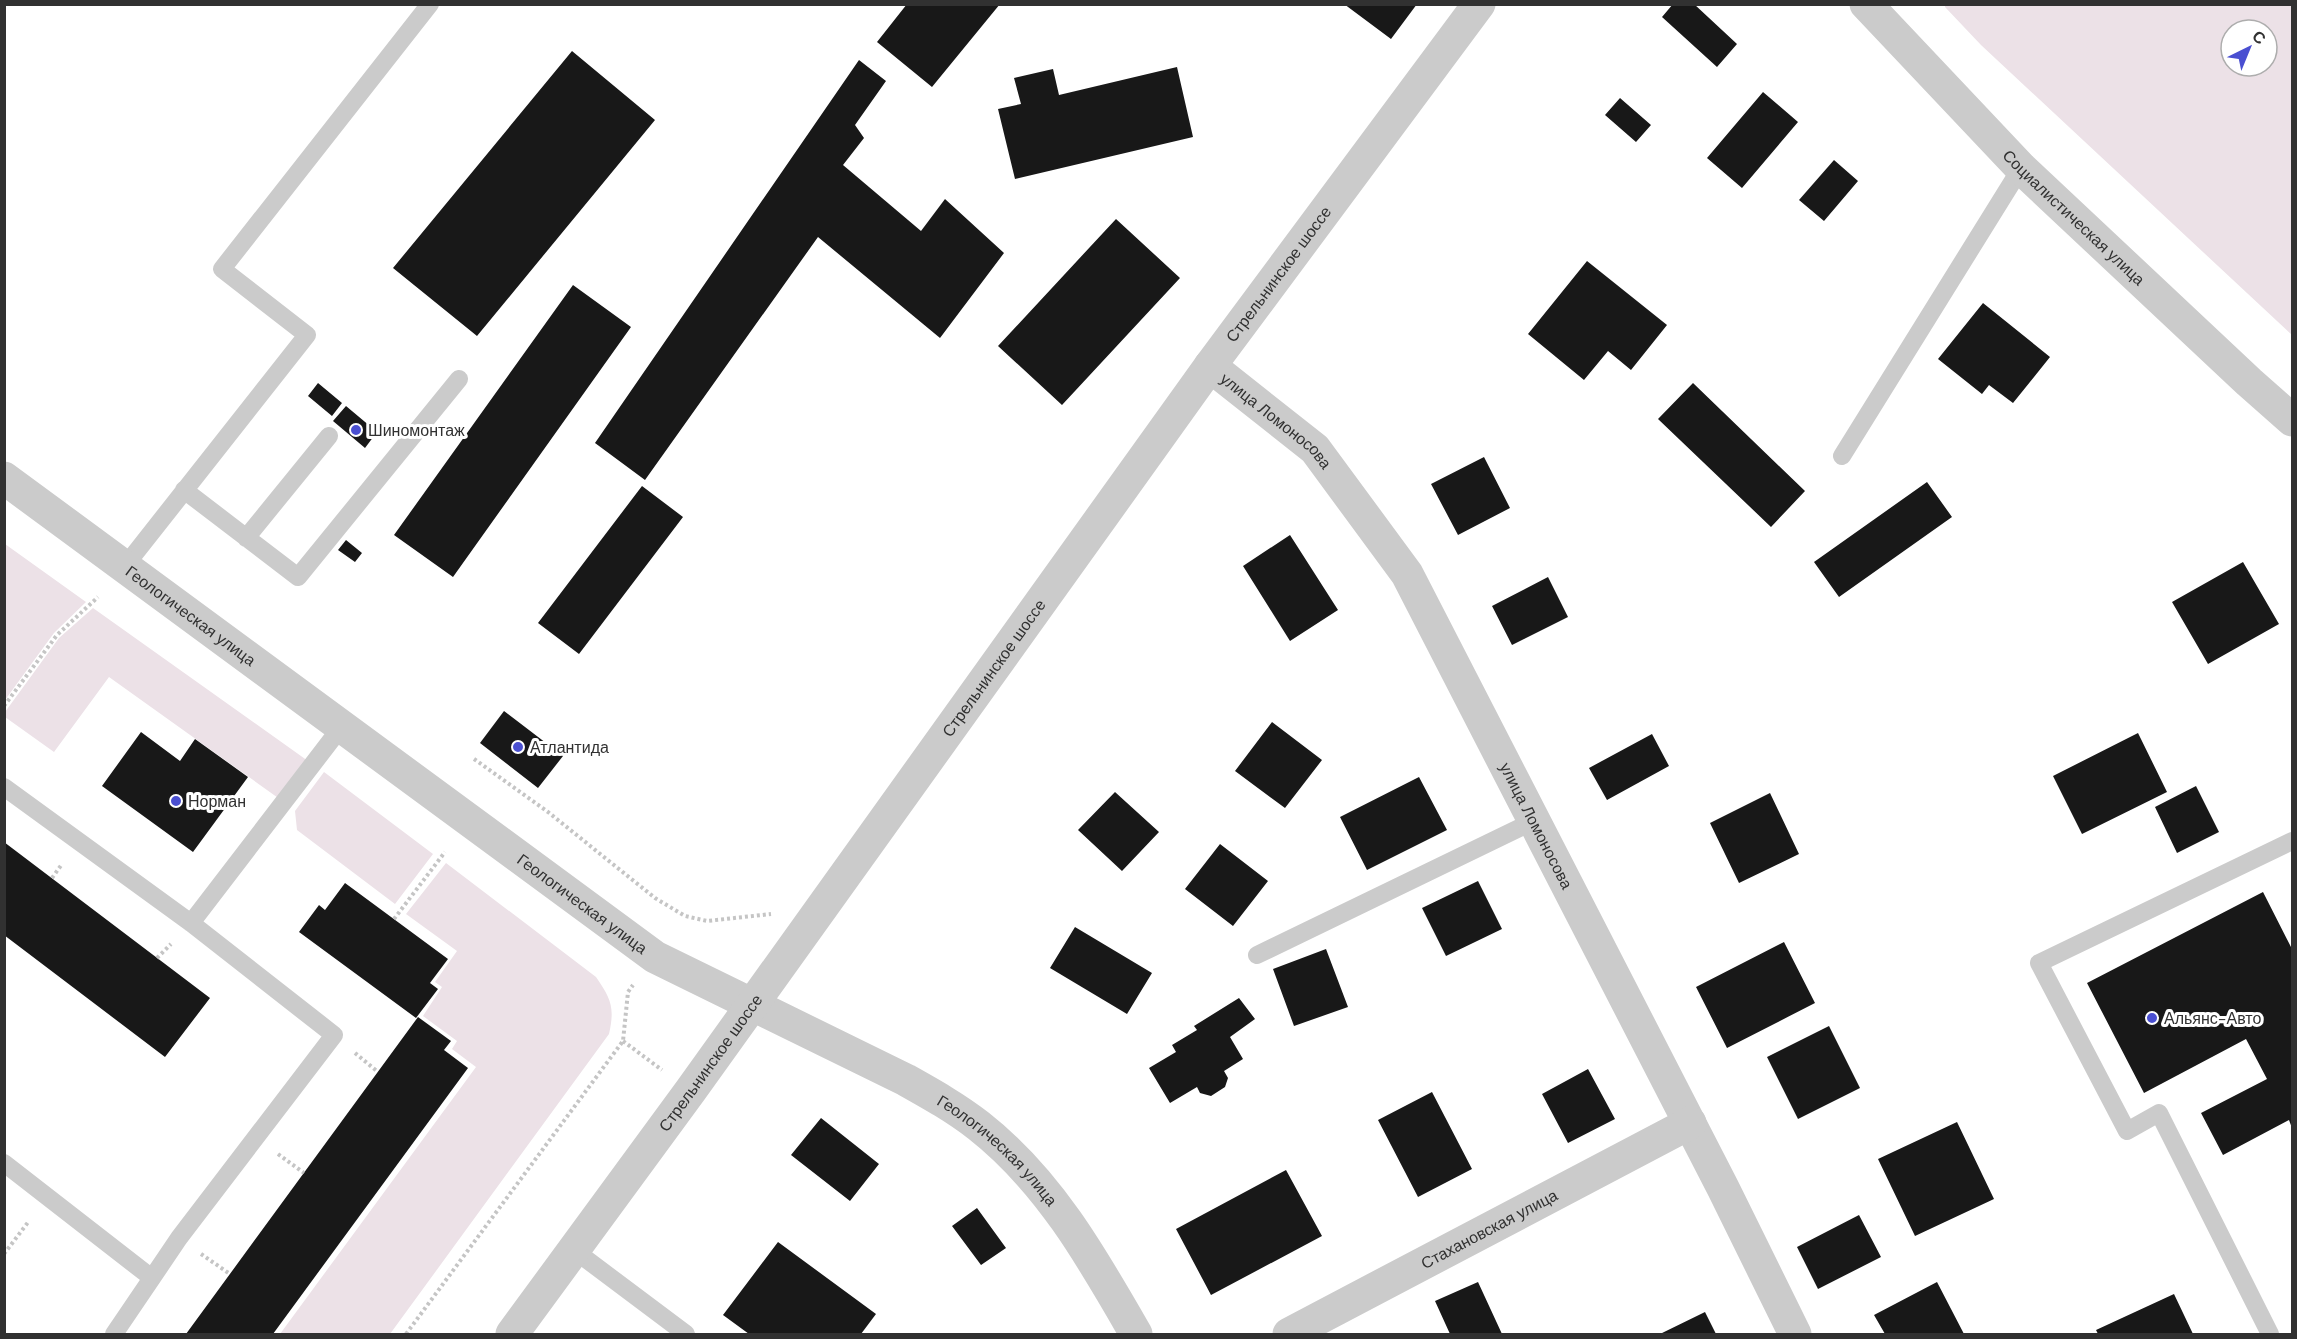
<svg xmlns="http://www.w3.org/2000/svg" width="2297" height="1339" viewBox="0 0 2297 1339" font-family="'DM Sans',sans-serif">
	<style>
		.green { fill: #ece1e7; fill-rule: evenodd }
		.building { fill: #181818 }
		.lines { fill: none; stroke-linecap: round; stroke-linejoin: round }
		.path { stroke: #c5c5c5; stroke-width: 4; stroke-dasharray: 3 3; stroke-linecap: butt }
		.service { stroke: #cbcbcb; stroke-width: 18 }
		.minor { stroke: #cbcbcb; stroke-width: 33 }
		.poi-dot { fill: #4a4fd1; stroke: #fff; stroke-width: 2 }
		.labels { text-anchor: middle; dominant-baseline: central; stroke-width: 6; stroke-linejoin: round; paint-order: stroke }
		.street-label { font-size: 16px; fill: #313131; stroke: #fff }
		.poi-label { font-size: 16px; fill: #313131; stroke: #fff; text-anchor: start }
	</style>
	<rect width="100%" height="100%" fill="#fff"/>
	<path class="green" d="M1945,5H2292V335L1981,45L1945,7ZM2231,30H2267V66H2231Z
		M5,544L86,602L54,633L5,700Z
		M93,608L308,761L281,800L109,677L54,752L5,717V712L59,638Z
		M324,772L433,854L395,904L297,830L295,811Z
		M446,863L596,977C611,999 615,1007 609,1034L390,1334H280L476,1067L452,1049L457,1041L423,1016L442,987L435,982L457,951L406,914Z"/>
	<path class="building" d="M907,4H1000L932,87L877,42Z
		M1344,4H1417L1391,39Z
		M1673,4H1694L1737,44L1717,67L1662,17Z
		M572,51L655,120L477,336L393,268Z
		M859,60L886,81L855,125L864,138L843,165L921,231L945,199L1004,253L940,338L818,237L645,480L595,443Z
		M1177,67L1193,137L1015,179L998,109L1021,104L1014,78L1053,69L1059,95Z
		M1763,92L1798,122L1742,188L1707,158Z
		M1620,98L1651,125L1636,142L1605,115Z
		M1834,160L1858,181L1824,221L1799,200Z
		M1116,219L1180,278L1062,405L998,346Z
		M1587,261L1667,325L1631,370L1608,351L1584,380L1528,334Z
		M573,285L631,327L453,577L394,535Z
		M1983,303L2050,357L2013,403L1989,385L1982,394L1938,359Z
		M318,383L342,403L332,416L308,396Z
		M1693,383L1805,491L1771,527L1658,419Z
		M346,406L377,432L365,448L333,421Z
		M1484,457L1510,508L1458,535L1431,484Z
		M1927,482L1952,517L1839,597L1814,562Z
		M642,486L683,517L579,654L538,623Z
		M1290,535L1338,610L1290,641L1243,566Z
		M346,540L362,553L355,562L338,550Z
		M2243,562L2279,624L2208,664L2172,602Z
		M1548,577L1568,617L1512,645L1492,606Z
		M504,711L563,756L538,788L480,743Z
		M1272,722L1322,760L1285,808L1235,771Z
		M141,732L180,761L195,739L248,777L193,852L102,786Z
		M2138,733L2167,792L2082,834L2053,776Z
		M1652,734L1669,766L1607,800L1589,768Z
		M1419,777L1447,830L1367,870L1340,817Z
		M2196,786L2219,832L2177,853L2155,807Z
		M1115,792L1159,832L1122,871L1078,830Z
		M1770,793L1799,854L1739,883L1710,823Z
		M4,842L210,998L165,1057L4,935Z
		M1220,844L1268,881L1233,926L1185,889Z
		M1478,881L1502,929L1446,956L1422,908Z
		M345,883L448,959L430,983L438,989L416,1018L299,932L319,905L325,910Z
		M2263,892L2292,949V1128L2289,1120L2223,1155L2201,1113L2267,1079L2246,1039L2144,1093L2087,983Z
		M1075,927L1152,973L1127,1014L1050,968Z
		M1784,942L1815,1003L1727,1048L1696,987Z
		M1326,949L1348,1007L1294,1026L1273,969Z
		M1239,998L1255,1019L1230,1037L1243,1059L1224,1071L1228,1078L1225,1087L1211,1096L1200,1093L1197,1087L1170,1103L1149,1068L1176,1052L1172,1045L1197,1030L1194,1026Z
		M418,1017L451,1041L444,1050L468,1068L273,1334H186Z
		M1829,1026L1860,1088L1798,1119L1767,1057Z
		M1588,1069L1615,1119L1568,1143L1542,1094Z
		M1432,1092L1472,1169L1418,1197L1378,1120Z
		M821,1118L879,1164L850,1201L791,1155Z
		M1957,1122L1994,1199L1915,1236L1878,1159Z
		M1286,1170L1322,1236L1211,1295L1176,1229Z
		M977,1208L1006,1248L981,1265L952,1226Z
		M1859,1215L1881,1257L1818,1289L1797,1247Z
		M778,1242L876,1314L861,1334H749L723,1315Z
		M1478,1282L1502,1334H1450L1435,1301Z
		M1937,1282L1964,1334H1885L1874,1315Z
		M2174,1294L2193,1334H2098L2096,1330Z
		M1705,1312L1716,1334H1660Z"/>
	<g class="lines">
		<path class="path" d="M4,706L57,635L98,597
			M474,759L548,812L655,898L685,916L707,921L771,914
			M52,878L62,864
			M394,919L445,852
			M157,958L171,944
			M623,1041L662,1070
			M355,1053L378,1072
			M278,1154L304,1173
			M4,1254L29,1221
			M201,1254L230,1274
			M406,1334L623,1041L628,992L633,985"/>
		<path class="service" d="M1842,456L2021,168
			M184,490L298,577L459,379
			M246,538L329,436
			M125,566L307,335L222,269L430,4
			M4,787L191,923L334,1035L179,1238L152,1278
			M191,923L342,726
			M1257,955L1534,821
			M4,1163L152,1278L114,1334
			M574,1250L686,1334
			M2270,1334L2159,1113L2127,1131L2039,963L2292,841"/>
		<g class="minor">
			<path id="s1" d="M1866,4L2021,168L2249,382L2292,420"/>
			<path id="s2" d="M1210,366L1315,449L1407,574L1723,1188L1795,1334"/>
			<path id="s3" d="M4,478L655,957L906,1080C931,1094 956,1108 979,1126C1049,1181 1093,1259 1136,1334"/>
			<path id="s4" d="M512,1334L691,1090L1210,366L1479,4"/>
			<path id="s5" d="M1289,1334L1690,1123"/>
		</g>
	</g>
	<g class="poi-dot">
		<circle cx="356" cy="430" r="6"/>
		<circle cx="518" cy="747" r="6"/>
		<circle cx="176" cy="801" r="6"/>
		<circle cx="2152" cy="1018" r="6"/>
	</g>
	<g class="labels">
		<g class="street-label">
			<text stroke="none"><textPath href="#s1" startOffset="298">Социалистическая улица</textPath></text>
			<text stroke="none"><textPath href="#s4" startOffset="1308">Стрельнинское шоссе</textPath></text>
			<text stroke="none"><textPath href="#s2" startOffset="86">улица Ломоносова</textPath></text>
			<text stroke="none"><textPath href="#s3" startOffset="232">Геологическая улица</textPath></text>
			<text stroke="none"><textPath href="#s4" startOffset="822">Стрельнинское шоссе</textPath></text>
			<text stroke="none"><textPath href="#s2" startOffset="572">улица Ломоносова</textPath></text>
			<text stroke="none"><textPath href="#s3" startOffset="718">Геологическая улица</textPath></text>
			<text stroke="none"><textPath href="#s4" startOffset="336">Стрельнинское шоссе</textPath></text>
			<text stroke="none"><textPath href="#s3" startOffset="1204">Геологическая улица</textPath></text>
			<text stroke="none"><textPath href="#s5" startOffset="226">Стахановская улица</textPath></text>
		</g>
		<g class="poi-label">
			<text x="368" y="430">Шиномонтаж</text>
			<text x="530" y="747">Атлантида</text>
			<text x="188" y="801">Норман</text>
			<text x="2164" y="1018">Альянс-Авто</text>
		</g>
	</g>
	<rect width="2297" height="1339" fill="none" stroke="#313131" stroke-width="12"/>
	<g transform="translate(2249 48) rotate(43)"><circle r="28" fill="#ffffff" stroke="#adadad" stroke-width="1.5"/>
	<path d="M0-4.5L10 22L0 15L-10 22Z" fill="#4a4fd1"/>
	<text y="-9" font-size="16" font-weight="bold" text-anchor="middle" fill="#313131">С</text>
	</g>
</svg>
